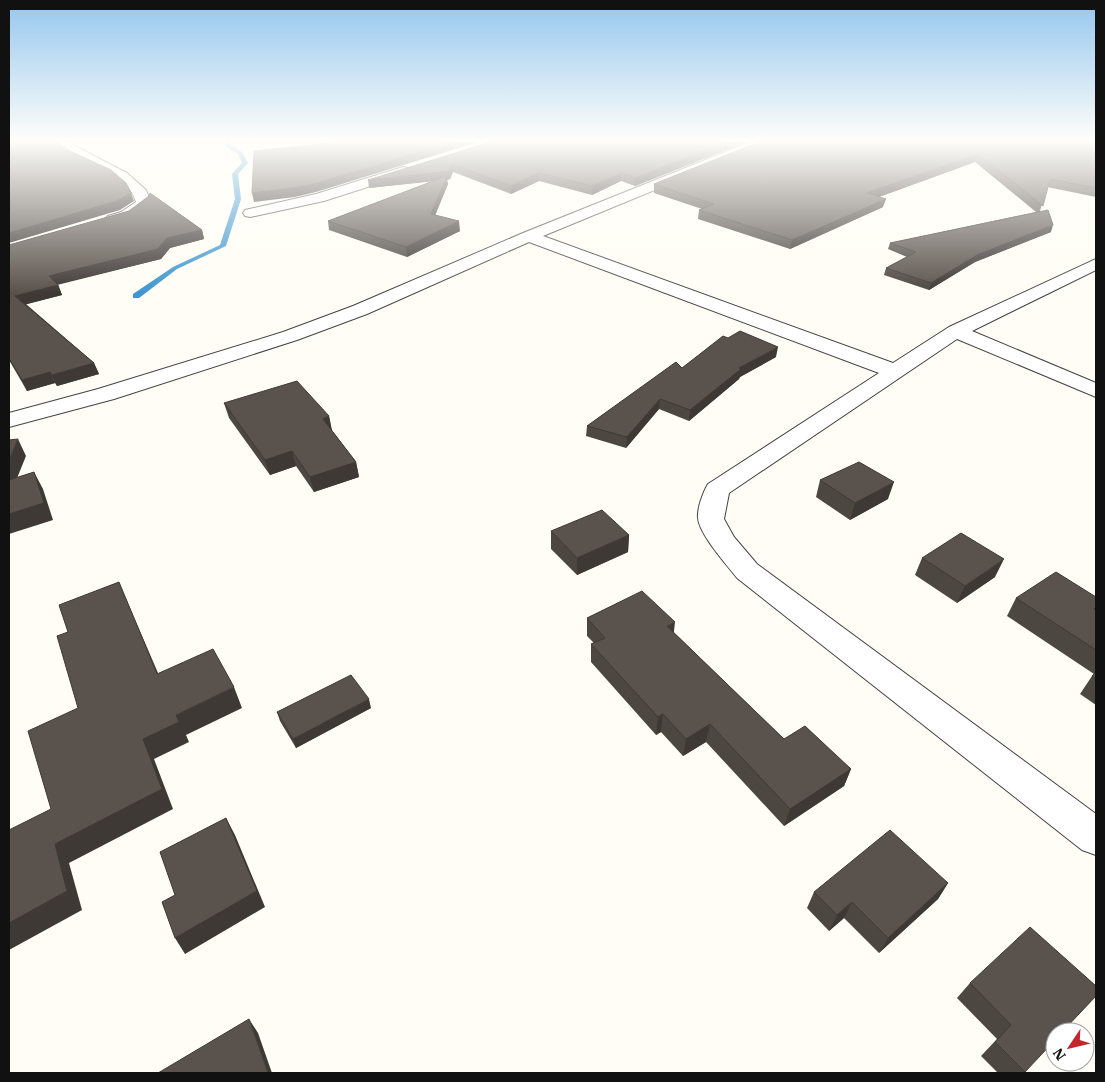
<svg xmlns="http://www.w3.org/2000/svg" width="1105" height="1082" viewBox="0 0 1105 1082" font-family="'IBM Plex Serif',serif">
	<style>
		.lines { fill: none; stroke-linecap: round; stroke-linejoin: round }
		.stream { fill: #3f96cf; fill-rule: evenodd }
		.minor-casing { stroke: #444; stroke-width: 2 }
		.minor { fill: #fff; fill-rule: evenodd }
		.wall { fill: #4d4742 }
		.shaded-wall { fill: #3f3936 }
		.building { fill: #5a524d; stroke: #3f3936 }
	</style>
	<rect width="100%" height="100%" fill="#fffdf5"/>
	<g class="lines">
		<path class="stream" d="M225,142H229L230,144L242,152L248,163L238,174L241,199L226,246L177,269L139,298H133V294L173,267L220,245L235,199L232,174L242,163L238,154L225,146Z"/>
		<g class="minor-casing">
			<path id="minor" d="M53,142H67L127,173L146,190L151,203C143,214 122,226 108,222L105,219L108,216L121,212L136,202C126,166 74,168 53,142Z
				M750,142H766L764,145L543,236L893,363L949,327L1096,259V270L972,331L1096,383V397L957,339L729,493L724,519L734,537L757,564L1096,814V855L1082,850L737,578C727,565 699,534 698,518C697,509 703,492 708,484L879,373L529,242L367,314L297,340L114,399L9,427V413L98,389L283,332L353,306L523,233Z
				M403,167L408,168L410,171L408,174L324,201L250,217L245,216L243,213L245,210L316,194Z"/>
		</g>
		<use href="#minor" class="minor"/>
	</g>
	<path class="wall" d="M491,142H746L635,186L621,181L592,195L539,181L511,194L453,172L450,179L447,180L448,184L435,215L460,231L407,257L329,230L328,221L432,181L369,188Z
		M1096,142V197L1047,187L1040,211L1051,232L975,262L929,290L884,275L886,268L907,257L888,249L890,243L1036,212L975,162L879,197L883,207L790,249L698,219L699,210L702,209L654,193V184Z
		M202,230L204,239L170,248L161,259L58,284L62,295L26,304L94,363L99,374L57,386L55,383L27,391L9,360V245Z
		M776,357L740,377L739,379L689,421L659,409L626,448L586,436L587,426L682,368Z
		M224,403L329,416L332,431L356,462L359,477L314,492L296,466L270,475L229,418Z
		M820,480L888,499L850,520L816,497Z
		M551,531L629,535L628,552L577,575L551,549Z
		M922,558L995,577L957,603L915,575Z
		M1096,597V705L1080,694L1092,676L1094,674L1007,616L1016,598Z
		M587,618L674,633L784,739L851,769L844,786L784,826L706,742L683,756L661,732L656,735L591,662V644L594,643L587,636Z
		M371,708L296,748L280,721L277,712Z
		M948,883L938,899L879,953L844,918L829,931L807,908L814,892Z
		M970,983L1055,1040L1023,1073H998L981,1056L997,1039L957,998Z"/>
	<path class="shaded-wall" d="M452,142H478L316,192L295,197L254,202L252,193Z
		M727,142H746L635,186V178Z
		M978,154L975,162L865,202L867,193Z
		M452,164L453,172L450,179L447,180L448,184L432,223L431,214L445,180L369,188L368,180Z
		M539,173V181L511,194V186Z
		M622,173L621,181L592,195V186Z
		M131,193L134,201L120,210L9,243V233Z
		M886,199L883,207L790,249L792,240Z
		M459,221L460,231L407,257L406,247Z
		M1053,225L1051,232L975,262L929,290L931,283L977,255Z
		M202,230L204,239L170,248L161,259L53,286L49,276L167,238Z
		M58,285L62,295L20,306L15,296Z
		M778,347L776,357L740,377L739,379L689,421L690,410L739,368Z
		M94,363L99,374L57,386L52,375Z
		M50,372L55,383L27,391L22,380Z
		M660,399L659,409L626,448L627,437Z
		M329,416L332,431L323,419Z
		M18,439L26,456L9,498V460Z
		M292,451L296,466L270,475L265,460Z
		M356,462L359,477L314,492L310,477Z
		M34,472L43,489L53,520L9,534V514Z
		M894,482L888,499L850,520L855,503Z
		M629,535L628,552L577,575V558Z
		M1004,559L995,577L957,603L965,586Z
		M119,582L167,694L157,674Z
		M675,622L673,640L667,626Z
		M234,687L242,708L186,735L189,742L154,759L173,809L69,863L82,910L9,950V923L55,844L143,739L176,715Z
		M369,699L371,708L296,748L293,739Z
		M663,714L661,732L656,735L658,717Z
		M710,724L706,742L683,756L686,739Z
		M851,769L844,786L784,826L790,809Z
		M226,818L235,835L265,907L185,954L175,938Z
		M948,883L938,899L879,953L888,938Z
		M852,902L844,918L829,931L837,915Z
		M249,1019L258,1033L272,1073H268Z"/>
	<path class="building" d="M9,142H57L70,151L111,170L126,183L131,193L117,201L9,233Z
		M339,142H452L314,184L293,188L252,193L254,151Z
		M491,142H727L635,178L622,173L592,186L539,173L511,186L452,164L449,171L368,180Z
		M759,142H1096V188L1050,179L1043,206L978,154L867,193L886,199L792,240L699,210L714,204L654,184Z
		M447,176L431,214L459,221L406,247L328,221Z
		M150,193L202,230L167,238L158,249L49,276L58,285L15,296L94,363L52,375L50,372L22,380L9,358V245L129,211L149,196Z
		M1048,210L1053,225L977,255L931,283L886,268L916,252L890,243Z
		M740,331L778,347L739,368L741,369L690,410L660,399L627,437L587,426L676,362L682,368L723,336L728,338Z
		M297,381L329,416L323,419L356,462L310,477L292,451L265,460L224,403Z
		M18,439L9,460V440Z
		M859,462L894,482L855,503L820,480Z
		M34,472L44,503L9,514V480Z
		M602,510L629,535L577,558L551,531Z
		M961,533L1004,559L965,586L922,558Z
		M1056,572L1096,597V607L1094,609L1096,610V650L1016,598Z
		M119,582L157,674L213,649L234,687L176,715L179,722L143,739L162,789L55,844L67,891L9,923V830L51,809L28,731L78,708L57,636L68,632L59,605Z
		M642,591L675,622L667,626L784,739L805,726L851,769L790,809L710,724L686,739L663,714L658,717L591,644L605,638L587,618Z
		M1096,672V679L1092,676Z
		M351,675L369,699L293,739L277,712Z
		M226,818L257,891L175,938L162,902L175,895L160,852Z
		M890,830L948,883L888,938L852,902L837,915L814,892Z
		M1030,927L1096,986V996L1062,1032H1055V1040L1025,1072L995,1042L1011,1025L970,983Z
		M249,1019L268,1073H158Z"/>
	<linearGradient id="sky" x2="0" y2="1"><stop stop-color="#95c6ee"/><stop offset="0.48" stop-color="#fffefa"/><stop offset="1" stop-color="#fffefa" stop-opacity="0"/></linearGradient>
	<rect width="1105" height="293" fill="url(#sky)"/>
	<rect width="1105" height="1082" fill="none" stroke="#111111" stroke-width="20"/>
	<g transform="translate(1070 1047) rotate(235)"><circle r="24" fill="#ffffff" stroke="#a0a0a0"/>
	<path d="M0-4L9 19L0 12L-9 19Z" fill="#c4262e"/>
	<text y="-8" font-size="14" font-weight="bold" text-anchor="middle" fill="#111111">N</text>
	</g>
</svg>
